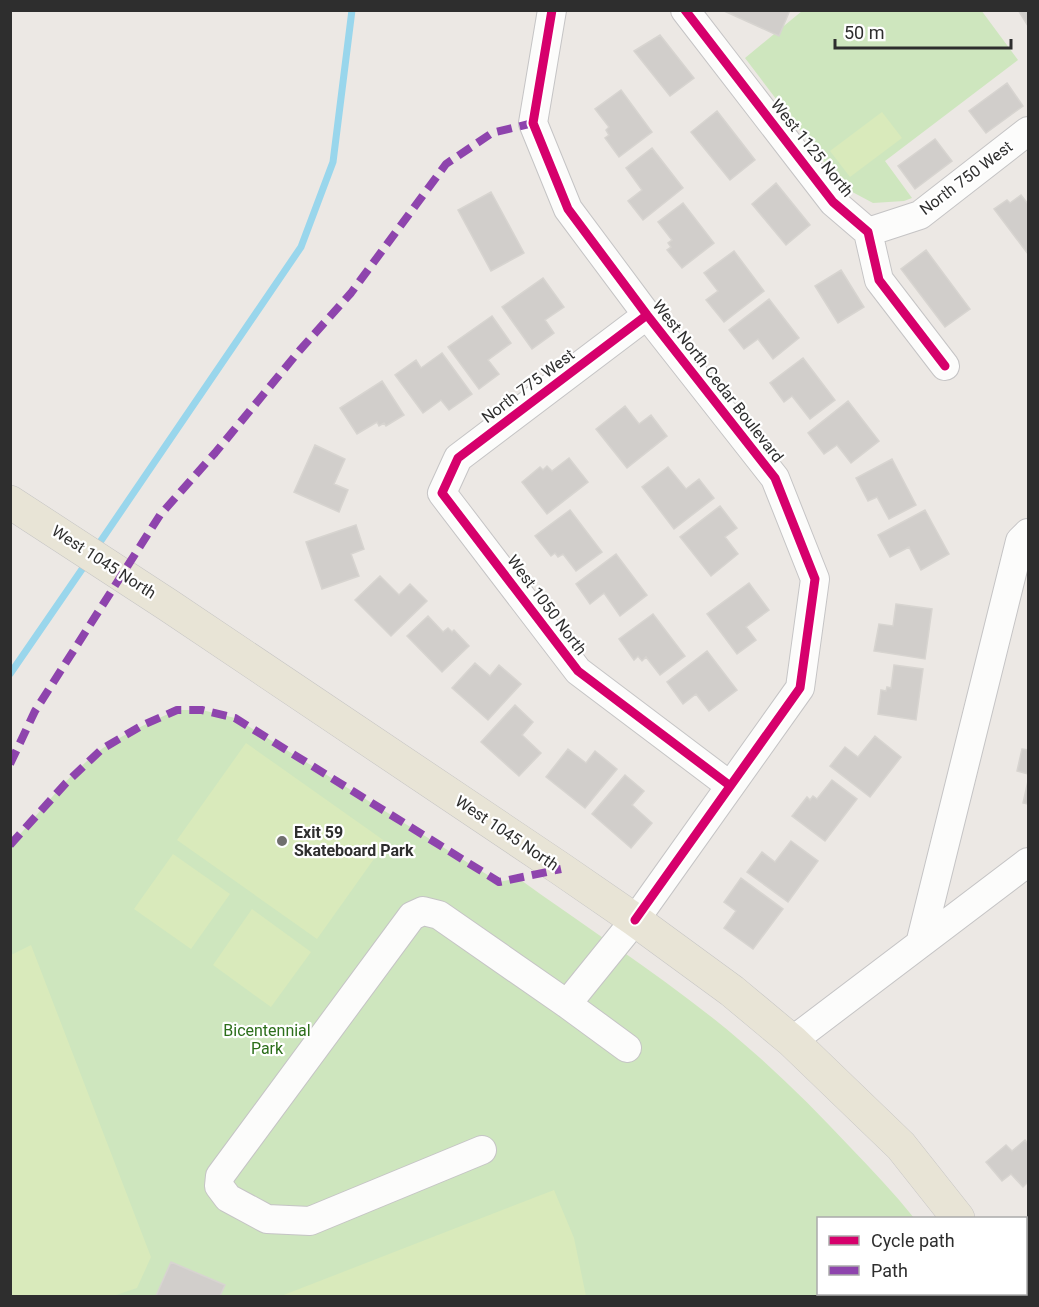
<svg xmlns="http://www.w3.org/2000/svg" width="1039" height="1307" viewBox="0 0 1039 1307" font-family="Roboto,sans-serif">
	<style>
		.green { fill: #cee6be }
		.pitch { fill: #d9eabb }
		.lines { fill: none; stroke-linecap: round; stroke-linejoin: round }
		.stream { stroke: #99d6ec; stroke-width: 7 }
		.building { fill: #d1cecb; stroke: #d7d4d0; stroke-width: 1.5 }
		.minor-casing { stroke: #c5c4c5; stroke-width: 30 }
		.major-casing { stroke: #c6c5c4; stroke-width: 34 }
		.minor { stroke: #fcfcfb; stroke-width: 28 }
		.major { stroke: #e8e4d6; stroke-width: 33 }
		.quiet { stroke: #8e44ad; stroke-width: 8; stroke-dasharray: 15 8; stroke-linecap: butt }
		.cycleway-casing { stroke: #fff; stroke-width: 13 }
		.cycleway { stroke: #d6006c; stroke-width: 9 }
		.poi-dot { fill: #706f6e; stroke: #fff; stroke-width: 2 }
		.labels { text-anchor: middle; dominant-baseline: central; stroke-width: 4.5; stroke-linejoin: round; paint-order: stroke }
		.street-label { font-size: 16px; fill: #2e2e2e; stroke: #fff }
		.poi-label { font-size: 16px; font-weight: bold; fill: #2e2e2e; stroke: #fff; text-anchor: start }
		.park-label { font-size: 16px; fill: #2c6e1b; stroke: #fff }
	</style>
	<rect width="100%" height="100%" fill="#ece8e4"/>
	<path class="green" d="M981,10L1018,60L885,161L912,198L904,201L873,203L843,187L745,58L802,11Z
		M177,710H202L235,718L499,882L518,878C583,925 651,969 714,1019C763,1058 808,1102 850,1147C872,1170 894,1193 914,1218H818V1294H845L841,1296H11V845C38,814 70,772 103,748C126,733 152,721 177,710Z"/>
	<path class="pitch" d="M882,112L902,138L850,177L830,151Z
		M246,743L386,842L317,939L177,840Z
		M173,854L230,894L191,949L134,909Z
		M252,909L311,952L271,1007L213,965Z
		M31,945L151,1257L137,1288L113,1296H11V955Z
		M554,1190L574,1238L586,1296H281Z"/>
	<g class="lines">
		<path class="stream" d="M96,548L301,247L333,162L352,10
			M10,674L87,562"/>
	</g>
	<path class="building" d="M722,10H790L779,36Z
		M1018,10H1028V26Z
		M660,35L694,78L670,96L634,51Z
		M1007,83L1023,106L986,133L969,111Z
		M621,90L652,132L619,157L605,138L609,135L606,130L609,127L595,109Z
		M717,111L755,160L730,180L691,132Z
		M935,139L952,161L915,189L898,166Z
		M652,148L683,188L643,220L628,201L642,190L626,168Z
		M776,183L810,225L786,245L752,204Z
		M491,192L524,253L491,271L458,210Z
		M1021,195L1028,204V254L994,209L1007,200L1010,203Z
		M683,203L714,243L682,268L667,250L671,247L668,243L672,240L658,222Z
		M926,250L970,309L945,327L901,269Z
		M734,251L764,291L724,322L706,300L718,291L704,273Z
		M841,270L864,307L838,323L815,286Z
		M543,278L564,307L545,320L554,333L532,349L502,307Z
		M769,299L799,338L773,359L758,339L744,349L729,330Z
		M492,316L511,343L488,360L499,374L479,389L448,347Z
		M442,353L472,394L449,410L441,400L423,413L395,375L416,360L421,368Z
		M803,358L835,400L810,419L792,396L784,402L770,383Z
		M382,381L404,415L386,426L384,423L379,426L377,422L357,434L340,408Z
		M848,401L879,441L851,463L837,445L824,454L808,433Z
		M625,406L639,424L651,415L667,436L627,468L596,429Z
		M315,445L345,459L334,484L348,490L339,512L294,492Z
		M569,458L588,482L547,514L522,482L540,467L543,470L547,466L552,471Z
		M892,459L916,505L889,519L877,497L868,501L856,478Z
		M668,467L686,489L699,479L714,498L674,529L642,487Z
		M720,506L737,528L725,537L738,554L711,576L680,537Z
		M570,510L602,552L576,571L563,554L558,557L555,553L551,556L535,536Z
		M925,510L949,554L921,570L909,547L890,557L878,535Z
		M356,525L364,549L351,554L359,576L322,589L306,542Z
		M616,554L647,595L620,616L604,593L590,604L576,584Z
		M380,576L399,595L410,584L427,601L391,636L355,600Z
		M749,583L769,610L746,627L756,640L737,654L707,614Z
		M896,604L932,609L925,659L874,651L879,624L893,626Z
		M653,614L685,656L660,675L646,657L642,661L638,656L634,660L619,639Z
		M428,616L443,632L448,628L452,632L454,630L469,646L442,672L407,636Z
		M707,651L737,690L709,711L696,694L683,704L667,682Z
		M475,663L490,676L499,665L521,684L488,720L452,688Z
		M894,665L923,669L916,720L878,714L881,690L886,691L887,687L891,688Z
		M515,705L533,722L522,735L541,753L519,776L481,742Z
		M875,736L901,757L870,797L830,766L845,747L858,757Z
		M568,749L586,763L595,751L617,769L585,808L546,777Z
		M1022,749L1028,750V774L1017,771Z
		M625,775L644,791L632,805L652,823L631,848L592,814Z
		M832,780L857,799L825,841L792,816L807,797L810,800L813,796L817,799Z
		M1028,781V804L1023,803Z
		M791,841L818,861L788,902L747,872L762,852L775,862Z
		M741,878L783,909L753,949L724,928L736,911L724,902Z
		M1025,1140L1028,1144V1182L1023,1187L1011,1174L1002,1181L986,1162L1006,1145L1012,1151Z
		M171,1262L225,1285L220,1296H156Z"/>
	<g class="lines">
		<g class="minor-casing">
			<path id="minor" d="M685,10L833,202L868,232L879,280L945,366
				M868,232L920,215L1028,131
				M647,315L458,458L442,493L578,671L729,785
				M920,944L1020,541L1028,533
				M567,1004L627,1048
				M792,1041L1028,862
				M482,1150L310,1221L267,1219L228,1198L219,1186L220,1176L412,916L423,911L439,915L567,1004L635,920L800,688L815,579L775,478L647,315L568,209L533,123L552,10"/>
		</g>
		<g class="major-casing">
			<path id="major" d="M10,502L168,605L561,869L635,920L732,991L792,1041L901,1146L958,1218
				M1017,1294L1019,1296"/>
		</g>
		<use href="#minor" class="minor"/>
		<use href="#major" class="major"/>
		<path class="quiet" d="M10,764L35,711L160,515L215,453L300,350L351,293L446,164L492,133L533,123
			M10,845L66,783L102,749L141,726L177,710H202L235,718L499,882L561,869"/>
		<g class="cycleway-casing">
			<path id="cycleway" d="M552,10L533,123L568,209L647,315L775,478L815,579L800,688L635,920
				M685,10L833,202L868,232L879,280L945,366
				M647,315L458,458L442,493L578,671L729,785"/>
		</g>
		<use href="#cycleway" class="cycleway"/>
	</g>
	<circle class="poi-dot" cx="282" cy="841" r="6"/>
	<g class="labels">
		<g class="street-label">
			<text transform="translate(812 148) rotate(51)">West 1125 North</text>
			<text transform="translate(966 178) rotate(-37)">North 750 West</text>
			<text transform="translate(718 381) rotate(52)">West North Cedar Boulevard</text>
			<text transform="translate(528 386) rotate(-37)">North 775 West</text>
			<text transform="translate(104 562) rotate(33)">West 1045 North</text>
			<text transform="translate(547 605) rotate(53)">West 1050 North</text>
			<text transform="translate(507 833) rotate(34)">West 1045 North</text>
		</g>
		<g class="poi-label">
			<text x="294" y="832">Exit 59<tspan x="294" dy="18">Skateboard Park</tspan></text>
		</g>
		<g class="park-label">
			<text x="267" y="1030">Bicentennial<tspan x="267" dy="18">Park</tspan></text>
		</g>
	</g>
	<rect width="1039" height="1307" fill="none" stroke="#2e2e2e" stroke-width="24"/>
	<rect x="817" y="1217" width="210" height="78" fill="#ffffff" stroke="#ababab" stroke-width="1.5"/>
	<rect x="829" y="1236" width="30" height="9" fill="#d6006c" stroke="#ababab" stroke-width="1.5"/>
	<text x="871" y="1247" font-size="18" fill="#2e2e2e">Cycle path</text>
	<rect x="829" y="1266" width="30" height="9" fill="#8e44ad" stroke="#ababab" stroke-width="1.5"/>
	<text x="871" y="1277" font-size="18" fill="#2e2e2e">Path</text>
	<path d="M835 39v9h176v-9" fill="none" stroke="#2e2e2e" stroke-width="3"/>
	<text x="844" y="39" font-size="18" fill="#2e2e2e" stroke="#ffffff" stroke-width="4.5" paint-order="stroke">50 m</text>
</svg>
